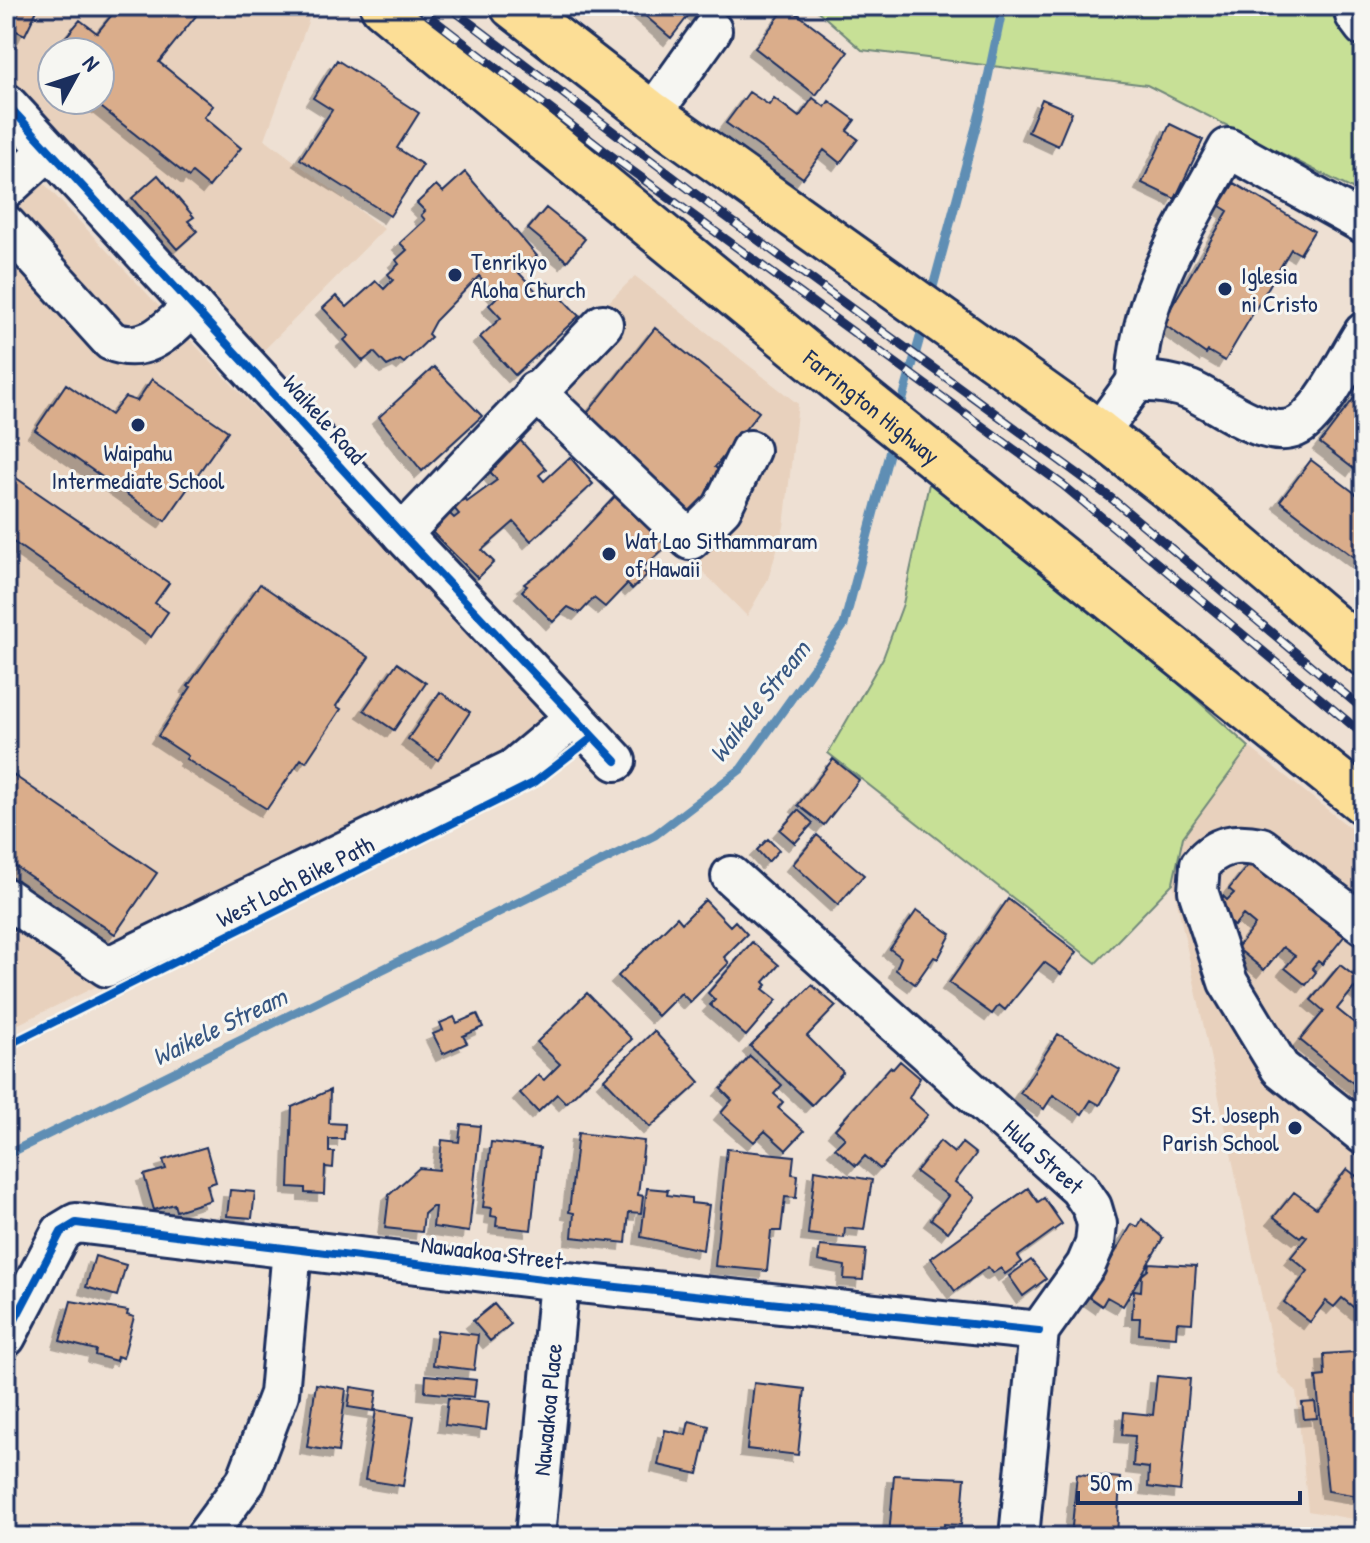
<svg xmlns="http://www.w3.org/2000/svg" width="1370" height="1543" viewBox="0 0 1370 1543" font-family="'Patrick Hand',sans-serif">
	<style>
		.built { fill: #e8d1bd; fill-rule: evenodd }
		.green { fill: #c7e096; stroke: #71887a; stroke-width: 2 }
		.lines { fill: none; stroke-linecap: round; stroke-linejoin: round }
		.stream { stroke: #5f8eb4; stroke-width: 9 }
		.building { fill: #daad8b; stroke: #1b2f5e; stroke-width: 2; filter: url(#shadow) }
		.minor-casing { stroke: #1b2f5e; stroke-width: 44 }
		.major-casing { stroke: #1b2f5e; stroke-width: 50 }
		.minor { stroke: #f6f6f2; stroke-width: 38 }
		.major { stroke: #fcde96; stroke-width: 44 }
		.rail-casing { stroke: #1b2f5e; stroke-width: 9 }
		.rail { stroke: #f6f6f2; stroke-width: 6; stroke-dasharray: 18; stroke-linecap: butt }
		.cycleway-casing { stroke: #f6f6f2; stroke-width: 13 }
		.cycleway { stroke: #0057b8; stroke-width: 8 }
		.poi-dot { fill: #1b2f5e; stroke: #f6f6f2; stroke-width: 3 }
		.labels { text-anchor: middle; dominant-baseline: central; stroke-width: 6; stroke-linejoin: round; paint-order: stroke }
		.poi-label { font-size: 24px; fill: #1b2f5e; stroke: #f6f6f2; text-anchor: start }
		.street-label { font-size: 24px; fill: #1b2f5e; stroke: #f6f6f2 }
		.water-label { font-size: 26px; font-style: italic; fill: #385782; stroke: #f6f6f2 }
	</style>
	<defs>
		<filter id="shadow"><feDropShadow dx="-7" dy="7" stdDeviation="0" flood-color="#0004"/></filter>
	</defs>
	<rect width="100%" height="100%" fill="#eee0d3"/>
	<filter id="ink" filterUnits="userSpaceOnUse"><feTurbulence type="fractalNoise" baseFrequency=".0125" numOctaves="2"/><feDisplacementMap in="SourceGraphic" scale="16" xChannelSelector="R" yChannelSelector="G"/><feConvolveMatrix kernelMatrix="1 2 1 2 8 2 1 2 1" color-interpolation-filters="sRGB"/></filter>
	<g filter="url(#ink)">
		<path class="built" d="M6,6H293L309,19L265,139L384,229L262,352L6,76ZM52,52H100V100H52Z
			M6,143L571,746L532,776L6,1030Z
			M635,276L798,404L784,527L768,579L747,616L521,389Z
			M1249,747L1364,839V1521L1308,1511L1296,1391L1278,1373L1173,883L1183,837Z"/>
		<path class="green" d="M812,6H1364V195L1147,85L862,50Z
			M930,479L1136,645L1249,747L1183,837L1173,883L1096,963L828,753L883,658L903,604Z"/>
		<g class="lines">
			<path class="stream" d="M930,298L983,101L1003,6
				M899,413L924,323
				M6,1155L655,835L741,769L844,625L893,439"/>
		</g>
		<path class="building" d="M6,6H39L25,35L10,28L6,33Z
			M119,6H184L196,16L159,62L213,106L204,117L241,148L209,187L192,173L189,177L92,100H100V52H67L59,45L80,20L97,33Z
			M634,6H710L701,17L692,11L671,38Z
			M787,6L848,52L816,95L755,48Z
			M337,60L419,113L397,148L423,165L390,216L300,159L332,110L313,98Z
			M749,92L769,105L774,98L799,117L813,98L825,107L829,101L855,120L847,131L858,139L840,163L824,150L803,178L726,123Z
			M1042,99L1072,112L1058,146L1028,132Z
			M1170,124L1203,140L1175,199L1142,183Z
			M465,172L537,256L519,273L538,293L548,283L579,316L515,375L480,337L501,318L489,305L498,296L479,276L435,321L428,334L431,337L404,363L400,360L387,366L374,352L363,361L344,340L349,336L323,308L336,296L347,307L376,281L384,289L393,280L388,274L399,264L396,260L407,250L400,243L425,220L421,215L425,211L417,203L436,185L443,192Z
			M158,175L194,217L188,221L197,231L177,249L132,198Z
			M1234,183L1314,231L1300,254L1291,249L1225,361L1208,351L1206,354L1162,323L1228,211L1220,206Z
			M546,208L585,239L567,261L528,229Z
			M655,328L759,412L715,467L727,477L691,519L582,420Z
			M434,367L482,416L422,471L379,417Z
			M152,379L228,431L165,521L35,430L66,384L111,415L125,397L137,401Z
			M1364,385V462L1361,459L1354,469L1320,443Z
			M520,440L546,469L539,475L544,481L570,457L593,484L531,541L514,522L482,550L494,562L478,578L429,529L447,511L454,518L459,514L449,502L459,492L467,502L497,480L488,469Z
			M1311,460L1364,500V565L1280,501Z
			M6,471L169,583L155,603L168,612L151,637L6,537Z
			M621,490L673,541L641,569L647,575L632,589L627,584L605,607L594,598L580,613L568,607L553,622L522,591L527,586L524,584L554,561Z
			M260,584L369,657L336,706L341,709L306,762L301,759L267,809L186,759L188,756L158,736L191,687L188,686Z
			M397,663L426,683L394,730L364,710Z
			M440,692L470,712L438,760L408,739Z
			M833,759L859,780L824,825L798,805Z
			M6,770L157,873L115,934L6,860Z
			M798,810L813,823L795,843L780,830Z
			M817,835L864,875L838,905L793,864Z
			M768,839L779,850L768,862L757,850Z
			M1253,859L1346,934L1322,964L1318,961L1312,968L1316,972L1306,985L1285,968L1295,956L1283,947L1264,970L1237,948L1255,925L1243,915L1234,926L1212,909L1223,896L1227,900L1234,893L1229,889Z
			M1008,899L1077,952L1061,974L1044,962L1005,1010L999,1005L992,1014L949,983Z
			M705,900L730,926L735,921L747,934L724,957L729,963L690,1002L681,993L658,1016L618,976L677,917L682,923Z
			M917,910L951,934L938,959L934,957L915,984L896,970L901,957L890,949Z
			M752,942L779,965L764,982L767,985L763,989L777,1000L746,1036L710,1005L715,1000L708,993Z
			M1364,961V996L1354,988L1337,1009L1364,1031V1092L1300,1040L1324,1011L1311,1000L1340,965L1353,975Z
			M812,985L836,1006L807,1036L843,1072L812,1105L750,1046Z
			M587,993L632,1039L566,1103L557,1094L538,1112L520,1093L538,1075L544,1080L560,1064L537,1042Z
			M477,1014L483,1027L463,1036L467,1043L443,1054L433,1034L443,1030L440,1023L454,1017L457,1023Z
			M654,1031L700,1082L650,1127L604,1079Z
			M1058,1034L1120,1070L1100,1105L1091,1100L1082,1114L1053,1095L1044,1109L1020,1093Z
			M750,1056L782,1085L774,1094L783,1102L778,1108L804,1131L786,1150L765,1131L754,1142L721,1113L732,1100L721,1089Z
			M900,1061L920,1078L909,1098L928,1115L880,1169L865,1156L856,1166L835,1148L845,1138L835,1129L890,1067L893,1069Z
			M330,1090L329,1123L345,1124L344,1139H329V1152H334L333,1168L325,1167L324,1194L305,1193V1188L289,1187L292,1107Z
			M461,1124L480,1126L469,1232L433,1227L435,1207H432L424,1214L422,1232L385,1228L389,1195L419,1168L439,1170L442,1140L459,1142Z
			M578,1133L644,1141L638,1195L643,1196L641,1213L629,1212L626,1243L572,1237L574,1213L569,1212Z
			M940,1141L954,1153L962,1143L976,1154L955,1182L975,1197L948,1232L931,1219L948,1196L916,1172Z
			M491,1142L540,1148L531,1230L496,1226L497,1217L491,1216L492,1208L483,1207Z
			M206,1147L216,1182L207,1185L211,1200L176,1211L174,1204L154,1210L144,1175L166,1169L163,1160Z
			M727,1149L794,1156L792,1174L798,1175L796,1198L785,1197L781,1231H771L767,1271L715,1266Z
			M1347,1169L1356,1176L1364,1170V1316L1342,1298L1334,1307L1326,1301L1310,1322L1284,1302L1308,1271L1291,1257L1307,1237L1303,1234L1300,1237L1274,1217L1294,1192L1316,1208Z
			M815,1170L872,1180L864,1230L845,1228L844,1238L808,1234Z
			M647,1188L668,1190L667,1195L691,1198V1203L709,1205L703,1250L641,1237Z
			M1028,1188L1038,1202L1044,1198L1062,1224L1018,1256L1022,1262L1005,1274L1001,1268L993,1273L988,1267L955,1291L931,1258Z
			M230,1190L255,1192L252,1218L227,1216Z
			M1142,1219L1163,1238L1123,1306L1107,1297L1102,1306L1089,1297L1132,1224L1138,1227Z
			M820,1246L866,1250L863,1280L844,1279L845,1266L818,1261Z
			M95,1256L126,1265L117,1296L86,1287Z
			M1031,1260L1046,1279L1023,1296L1009,1276Z
			M1149,1263L1196,1266L1192,1323L1177,1322L1176,1337L1139,1334L1140,1318H1132L1134,1290L1141,1291L1142,1275L1148,1270Z
			M71,1301L128,1311L127,1315L134,1317L123,1358L117,1356L116,1361L95,1355L96,1350L60,1341Z
			M494,1304L511,1324L490,1341L473,1321Z
			M437,1330L478,1335L474,1370L433,1365Z
			M1354,1352L1356,1374L1364,1375V1497L1328,1491L1316,1377L1325,1376L1324,1354Z
			M426,1375L476,1380L474,1397L425,1392Z
			M1157,1376L1190,1379L1180,1491L1148,1487L1149,1468L1133,1466L1135,1436L1122,1435L1124,1412L1153,1415Z
			M754,1383L805,1389L798,1455L747,1449Z
			M316,1384L346,1389L338,1452L307,1447Z
			M351,1387L377,1391L374,1411L348,1407Z
			M448,1398L489,1402L486,1430L445,1425Z
			M1315,1402L1317,1418L1304,1419L1302,1403Z
			M376,1410L414,1416L403,1486L365,1480Z
			M689,1421L709,1426L698,1474L658,1465L665,1430L686,1435Z
			M1077,1474L1120,1478L1117,1537H1071Z
			M894,1475L965,1478L961,1525L944,1524L943,1537H889Z"/>
		<g class="lines">
			<g class="minor-casing">
				<g id="minor">
					<path d="M1357,6L1355,15L1364,27"/>
					<path d="M6,103L402,534L616,761"/>
					<path d="M652,114L712,30"/>
					<path d="M6,189L49,150"/>
					<path d="M6,225L111,341C147,356 168,329 193,306"/>
					<path d="M1136,382C1140,291 1186,226 1228,148L1364,224"/>
					<path d="M1136,382C1155,381 1172,383 1190,390C1220,402 1276,452 1307,419C1331,395 1346,360 1364,332"/>
					<path d="M535,391L690,540L722,508L750,450"/>
					<path d="M1099,433L1136,382"/>
					<path d="M402,534L603,324"/>
					<path id="s1" d="M731,876L1079,1188L1092,1207L1097,1224L1095,1244L1086,1265L1039,1331L1019,1537"/>
					<path d="M6,898L107,967L513,769L575,717"/>
					<path d="M1364,925L1261,847C1236,842 1217,844 1200,865L1198,891L1228,982L1280,1068L1364,1135"/>
					<path d="M6,1337L61,1232L76,1223L559,1281L1039,1331"/>
					<path d="M205,1537L246,1481L279,1394L292,1249"/>
					<path id="s2" d="M535,1537L559,1281"/>
				</g>
			</g>
			<g class="major-casing">
				<g id="major">
					<path id="s3" d="M383,6L809,356L1364,802"/>
					<path d="M513,6L652,114L1099,433L1181,497L1364,653"/>
				</g>
			</g>
			<use href="#minor" class="minor"/>
			<use href="#major" class="major"/>
			<g class="rail-casing">
				<path id="rail" d="M416,6L606,152L1063,485L1364,735
					M448,6L710,205L1111,498L1364,710"/>
			</g>
			<use href="#rail" class="rail"/>
			<g class="cycleway-casing">
				<path id="cycleway" d="M6,103L402,534L616,761
					M6,1046L535,782L593,737
					M6,1337L61,1232L76,1223L559,1281L1039,1331"/>
			</g>
			<use href="#cycleway" class="cycleway"/>
		</g>
	</g>
	<g class="poi-dot">
		<circle cx="455" cy="275" r="8"/>
		<circle cx="1225" cy="289" r="8"/>
		<circle cx="138" cy="425" r="8"/>
		<circle cx="609" cy="554" r="8"/>
		<circle cx="1295" cy="1128" r="8"/>
	</g>
	<g class="labels">
		<g class="poi-label">
			<text x="471" y="261">Tenrikyo<tspan x="471" dy="28">Aloha Church</tspan></text>
			<text x="1241" y="275">Iglesia<tspan x="1241" dy="28">ni Cristo</tspan></text>
			<text x="138" y="452" text-anchor="middle">Waipahu<tspan x="138" dy="28">Intermediate School</tspan></text>
			<text x="625" y="540">Wat Lao Sithammaram<tspan x="625" dy="28">of Hawaii</tspan></text>
			<text x="1279" y="1114" text-anchor="end">St. Joseph<tspan x="1279" dy="28">Parish School</tspan></text>
		</g>
		<g class="street-label">
			<text stroke="none"><textPath href="#s3" startOffset="632">Farrington Highway</textPath></text>
			<text transform="translate(325 419) rotate(48)">Waikele Road</text>
			<text transform="translate(295 881) rotate(-27)">West Loch Bike Path</text>
			<text stroke="none"><textPath href="#s1" startOffset="420">Hula Street</textPath></text>
			<text transform="translate(492 1252) rotate(7)">Nawaakoa Street</text>
			<text stroke="none"><textPath href="#s2" startOffset="128">Nawaakoa Place</textPath></text>
		</g>
		<g class="water-label">
			<text transform="translate(759 701) rotate(-52)">Waikele Stream</text>
			<text transform="translate(219 1026) rotate(-26)">Waikele Stream</text>
		</g>
	</g>
	<rect width="1370" height="1543" fill="none" stroke="#f6f6f2" stroke-width="32"/>
	<rect x="16" y="16" width="1338" height="1511" fill="none" stroke="#1b2f5e" stroke-width="3" filter="url(#ink)"/>
	<g transform="translate(76 76) rotate(50)"><circle r="38" fill="#f6f6f2" stroke="#9ea6b7" stroke-width="2"/>
	<path d="M0-6L14 30L0 20L-14 30Z" fill="#1b2f5e"/>
	<text y="-12" font-size="22" font-weight="bold" text-anchor="middle" fill="#1b2f5e">N</text>
	</g>
	<path d="M1078 1491v12h222v-12" fill="none" stroke="#1b2f5e" stroke-width="4"/>
	<text x="1090" y="1491" font-size="24" fill="#1b2f5e" stroke="#f6f6f2" stroke-width="6" paint-order="stroke">50 m</text>
</svg>
